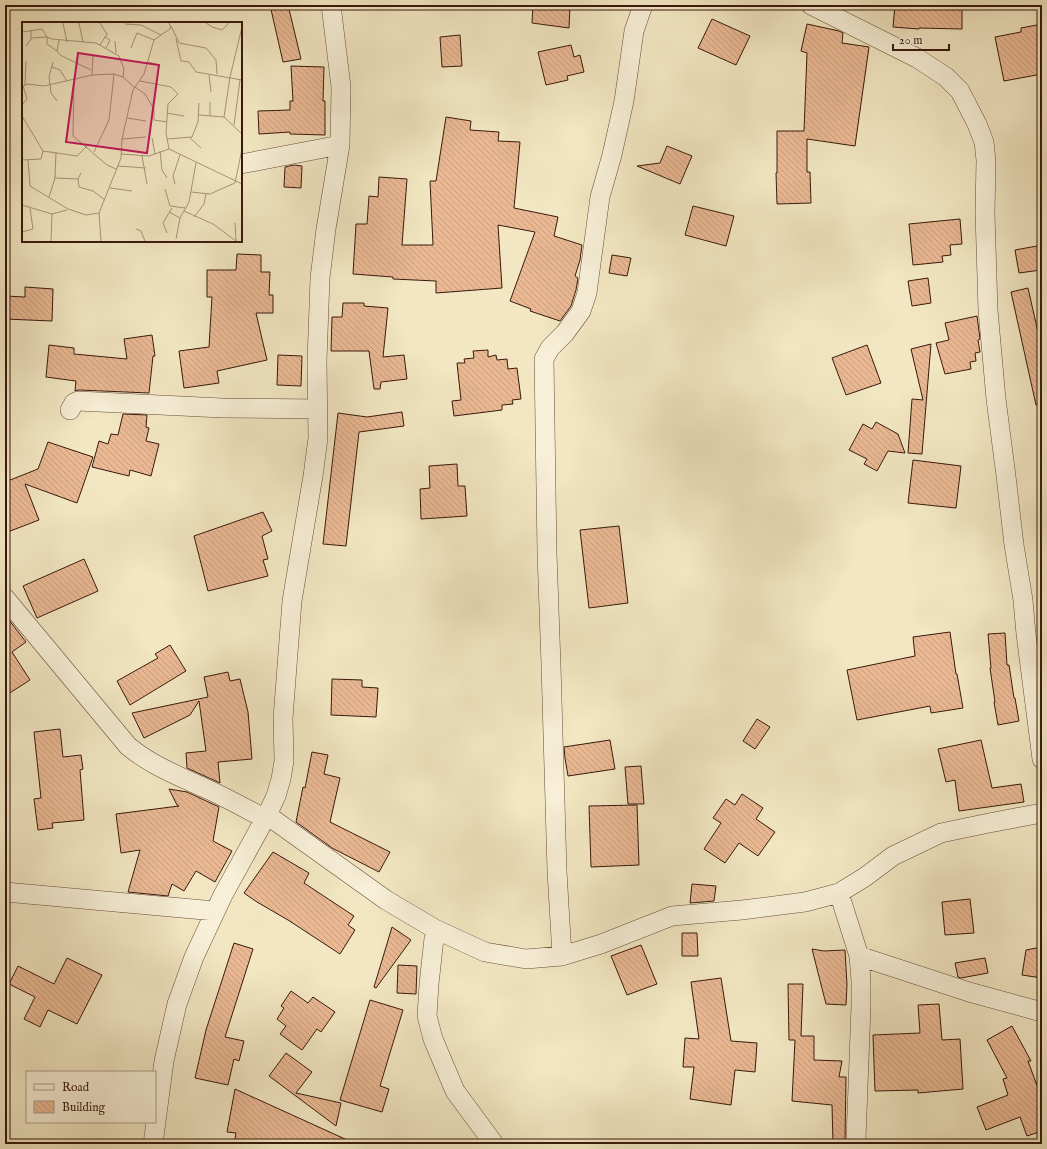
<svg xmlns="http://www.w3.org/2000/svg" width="1047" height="1149" viewBox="0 0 1047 1149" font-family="'IM FELL English',serif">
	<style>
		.building { fill: url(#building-back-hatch); stroke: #38190c }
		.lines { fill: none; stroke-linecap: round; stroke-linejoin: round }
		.minor-casing { stroke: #664c3a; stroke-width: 20 }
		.minor { stroke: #f7efd7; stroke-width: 19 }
		.inset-road { fill: none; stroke: #a89579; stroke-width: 1 }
		.view { fill: #c2185b; fill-opacity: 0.15; stroke: #c2185b; stroke-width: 2 }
		.inset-edge { fill: none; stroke: #38190c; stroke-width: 2 }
	</style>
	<defs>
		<pattern id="building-back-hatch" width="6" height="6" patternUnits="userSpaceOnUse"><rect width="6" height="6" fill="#eab994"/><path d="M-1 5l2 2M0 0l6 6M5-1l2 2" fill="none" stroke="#c99e7e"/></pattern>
	</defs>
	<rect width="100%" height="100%" fill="#f2e7c2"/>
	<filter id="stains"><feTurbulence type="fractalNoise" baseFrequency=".005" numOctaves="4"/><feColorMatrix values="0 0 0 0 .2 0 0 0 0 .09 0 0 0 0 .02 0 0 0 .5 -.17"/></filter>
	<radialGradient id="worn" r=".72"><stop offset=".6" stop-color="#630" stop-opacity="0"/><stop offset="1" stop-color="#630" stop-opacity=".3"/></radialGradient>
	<path class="building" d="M270,5H288L301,59L283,62Z
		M533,5H570L569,28L532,23Z
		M895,5H962V29L919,28V29L893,27Z
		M712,19L750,36L736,65L698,48Z
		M807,24L839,31L843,33L842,43L869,47L855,146L807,139V172H810L811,203L777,204L776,173H777V131H804L807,53L801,51Z
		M1042,24V74L1004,81L995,37L1021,32V28Z
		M460,35L462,66L442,67L440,37Z
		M571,45L574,57L580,55L584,72L567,76L568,80L546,85L538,52Z
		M291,66L324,67L323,101H325V135L290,134V132L259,134L258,111L290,110V101H293Z
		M446,117L471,121L470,130L499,132L498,141L520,142L514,208L558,217L554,236L582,245L580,260L575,276L578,278L576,290L571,306L560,321L530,311L531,309L510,301L535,232L498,225L502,288L436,293V281L393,279V277L353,274L356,224H367L369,196L378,197L379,177L407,179L402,245H433L430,181H436Z
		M667,146L692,156L680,184L637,166L660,163Z
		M294,165L302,166L301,188L284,187L285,167Z
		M693,206L734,216L726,246L685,235Z
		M960,219L962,244L950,245L951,255L942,256L943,262L913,265L909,224Z
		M1037,246L1041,270L1019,273L1015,250Z
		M237,254L261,255V272H270L269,295H273V313H256L267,360L217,371L219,383L184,388L179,351L209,347L212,297H207V270H236Z
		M612,255L631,258L627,276L609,273Z
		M928,278L931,303L912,306L908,281Z
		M25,287L53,289L52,321L5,319V296L25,297Z
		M1028,288L1042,350V404L1036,405L1011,292Z
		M343,303H364V306L388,308L383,357L404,355L407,379L381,382L380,389H374L369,351H331L332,317H342Z
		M977,316L980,339L978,340L980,352L975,353L976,361L970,362L971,369L945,374L936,343L949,340L945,323Z
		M152,335L155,356H153L149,393L79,390L75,391L76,381L46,377L49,345L74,348V354L127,359L124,339Z
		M931,344L922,454L908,453L912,399L923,400L911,349Z
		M867,345L881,383L846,395L832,358Z
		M488,350V357L496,355L497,360L507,359L508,369L517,368L521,399L512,400L513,404L502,405V410L454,416L452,401L461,400L457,363H465L464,359L474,358L473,351Z
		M278,355L302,356L301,386L277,385Z
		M402,412L404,426L359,432L346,546L323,544L338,413L367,417Z
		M123,414L147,415L146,427L149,428L146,441L159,444L151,476L130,470L129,476L92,467L99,441L108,444L111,434L118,435Z
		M876,422L898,434L905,453L888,451L877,471L864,464L867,459L849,450L863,424L872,429Z
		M48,442L93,457L77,503L25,484L39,520L5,533V482L38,469Z
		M913,460L961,466L956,508L908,503Z
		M457,464L458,486H465L467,516L421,519L420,489L430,488L429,466Z
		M263,512L272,531L262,536L268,559L263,560L268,576L208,591L194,536Z
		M619,526L628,603L589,608L580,530Z
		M84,559L98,591L37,618L23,586Z
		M5,615L26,642L12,652L30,680L5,696Z
		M950,632L956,674H957L963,708L931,713L930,706L857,720L847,670L915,656L913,637Z
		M1005,633L1007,665H1009L1014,698H1015L1019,721L998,725L994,702H995L990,668H991L988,634Z
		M170,645L186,671L130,705L117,681L158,658L155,654Z
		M228,672L230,681L240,679L248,712L252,759L218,762L220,783L187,768L186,753L206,751L199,701L190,715L144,738L132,713L208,697L204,677Z
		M332,679L362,680V687L378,688L376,717L331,715Z
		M757,719L770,727L755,749L743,741Z
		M60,729L63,757L81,755L83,769L80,770L84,820L52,823L53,828L38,830L34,799L41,798L34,732Z
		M610,740L615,769L568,776L565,758L564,747Z
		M981,740L992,788L1021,784L1024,802L959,811L955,780L946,782L938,749Z
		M312,752L328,755L324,774L340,778L330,822L390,852L379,872L332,848L296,822L303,787L305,788Z
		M641,766L644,804H628L625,767Z
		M169,789L187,792L219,807L213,841L232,851L215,882L196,871L184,891L172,884L168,896L128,892L140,850L121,853L116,814L179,806L177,805Z
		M742,794L763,808L756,819L775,832L758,856L739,843L725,863L704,849L721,823L713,818L726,799L735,805Z
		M637,805L639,865L591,867L589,806Z
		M273,852L309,873L304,883L354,916L348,925L355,930L340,954L288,920L257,902L244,893Z
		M692,884L716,886L714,901L690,903Z
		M970,899L974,933L945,935L942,902Z
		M392,927L411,940L376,988L374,987Z
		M682,933H697L698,956H682Z
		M234,943L253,949L225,1037L244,1041L239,1061L234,1059L228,1085L195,1078L206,1030Z
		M641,945L657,984L627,995L611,956Z
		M1042,947V978L1022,975L1026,950Z
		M812,949L824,951L845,950L847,985L846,1005L826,1004Z
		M67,958L102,975L77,1024L48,1010L40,1027L24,1019L35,997L9,984L18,966L54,984Z
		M985,958L988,973L961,978L958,977L955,963Z
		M398,965L417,966L416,994L397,993Z
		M721,978L731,1041L757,1043L755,1072L735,1070L731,1105L690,1099L694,1067H683L685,1038L699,1039L691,982Z
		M788,984H803L801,1036H814V1060L842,1061L839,1077H846L845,1140L846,1144H833L832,1105L792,1101L795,1040H789Z
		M291,991L308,1003L313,997L335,1012L321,1032L317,1029L302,1050L280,1034L286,1026L277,1019L284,1008L281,1006Z
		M370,1000L403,1010L380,1086L389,1089L382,1112L340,1100Z
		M939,1004L942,1040L960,1039L963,1089L918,1093V1090L875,1091L873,1035L920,1033L918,1005Z
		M1012,1026L1031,1061H1028L1039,1091L1042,1090V1131L1027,1136L1020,1117L986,1130L977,1107L1008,1095L1003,1079L1007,1078L987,1040Z
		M286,1053L312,1072L296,1093L341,1103L336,1126L269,1076Z
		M235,1089L356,1144H234L236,1133L227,1132Z"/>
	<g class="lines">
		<g class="minor-casing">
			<path id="minor" d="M811,5L917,58L946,77L960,91L977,124L984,142L986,160L985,213L988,310L996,399L1006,476L1014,545L1023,600L1026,634L1042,759
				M241,164L340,145
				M70,410L74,403L78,401L222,408L317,409
				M5,598L128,746C152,766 179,776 207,789C227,798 246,809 266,819
				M267,815L386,900L435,929L485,952L526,959L562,956L601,944L672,916L742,910L805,902L839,893L865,877L893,856L941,833L989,823L1042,813
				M5,892L215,911
				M839,893L859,956L861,981V1006L856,1140
				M435,929L429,984L427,1016L433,1039L455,1091L494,1144
				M562,956L557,871L551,665L547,553L544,359L550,348L565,333L581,311L587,293L600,197L612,155L624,101L634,31L643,5
				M859,956L969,992L1042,1012
				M153,1144L164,1061L177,1004L194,957L223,895L267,815L276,796L281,779L284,761L283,718L292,601L313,476L318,438L317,361L320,278L326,229L340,145L341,87L331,5"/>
		</g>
		<use href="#minor" class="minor"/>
	</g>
	<g transform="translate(22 22)">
		<rect width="220" height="220" fill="#f2e7c2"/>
		<path class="inset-road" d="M41,1L45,20M57,1L61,20M78,1L85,12L78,23M184,1L190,5L200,8L207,1M103,2L119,3L139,13M149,4L157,21L184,26L194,38L195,52M0,10L20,7L25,15L30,17L74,21L97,34L102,47L101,55M25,15V22L35,29M83,15L88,18L84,26M9,16L25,15M154,17L159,39L167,40L174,50L220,58M37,18L35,29L38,33L69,48M93,19L94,31M4,24L9,17V8M109,26L115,11L132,18M31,40L27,55L29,71L35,79M126,40L138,43M30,45L38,48L45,59M70,53L71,34M187,53L189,70M52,57L51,114L85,143L94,147M118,59L149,65L156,72L146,82L144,111L147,127M3,63L4,39M0,65L5,62L22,64L70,53L92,52L101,55L113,66M113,65L123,72L132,87V98L145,100M0,83L5,77L1,64M145,91L162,94M177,93L202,95L220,112M0,94L21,129L19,137L0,138M188,94V80M202,95L208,55L220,5M105,96L124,99M212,103L218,58M130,116L133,132M168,116L179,126M100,117L124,115M145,117L170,115L176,100L177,81M21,129L55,134L65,124M138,129L140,148L145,156M72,130L87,98L92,52M99,132L127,134L147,127L220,162M120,134L125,162M6,138L8,164L46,187L64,193L77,191M96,144L124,146M33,156L56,157L59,151M56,157L57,165L71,169L83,178M153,162L151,154L158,133M88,166L110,169M143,167L148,184L163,186M169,170L188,172L213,161L220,127M27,175L33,156L34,130M0,183L30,192L45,188M162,189L191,202L214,219M147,190L158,196M172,195L182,182L184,172M213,201L214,219M114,207L119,209L123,219M0,210L11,207L8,186M145,211L141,201L150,186M154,217L158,196L167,180L174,141M29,219L30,192M79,219L77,191L99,136L100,117L111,68L122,52L132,18L149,6L147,1"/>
		<path class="view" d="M56,31L137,43L125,131L44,120Z"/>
		<rect width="220" height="220" class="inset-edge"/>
	</g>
	<rect width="1047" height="1149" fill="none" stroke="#f2e7c2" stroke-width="20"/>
	<rect x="6" y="6" width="1035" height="1137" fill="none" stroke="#38190c" stroke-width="2"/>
	<rect x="10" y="10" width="1027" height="1129" fill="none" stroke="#38190c"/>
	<rect x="26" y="1071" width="130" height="52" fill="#f7efd7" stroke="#ab9986"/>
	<rect x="34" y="1084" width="20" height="6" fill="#f7efd7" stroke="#ab9986"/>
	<text x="62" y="1091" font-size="12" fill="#38190c">Road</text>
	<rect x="34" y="1101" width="20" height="12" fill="url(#building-back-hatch)" stroke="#ab9986"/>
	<text x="62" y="1111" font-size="12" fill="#38190c">Building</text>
	<path d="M893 44v6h56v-6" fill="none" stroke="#38190c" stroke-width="2"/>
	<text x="899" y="44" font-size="12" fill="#38190c" stroke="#f7efd7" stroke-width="3" paint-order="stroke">20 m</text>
	<rect width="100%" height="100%" filter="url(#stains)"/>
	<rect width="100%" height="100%" fill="url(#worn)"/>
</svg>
